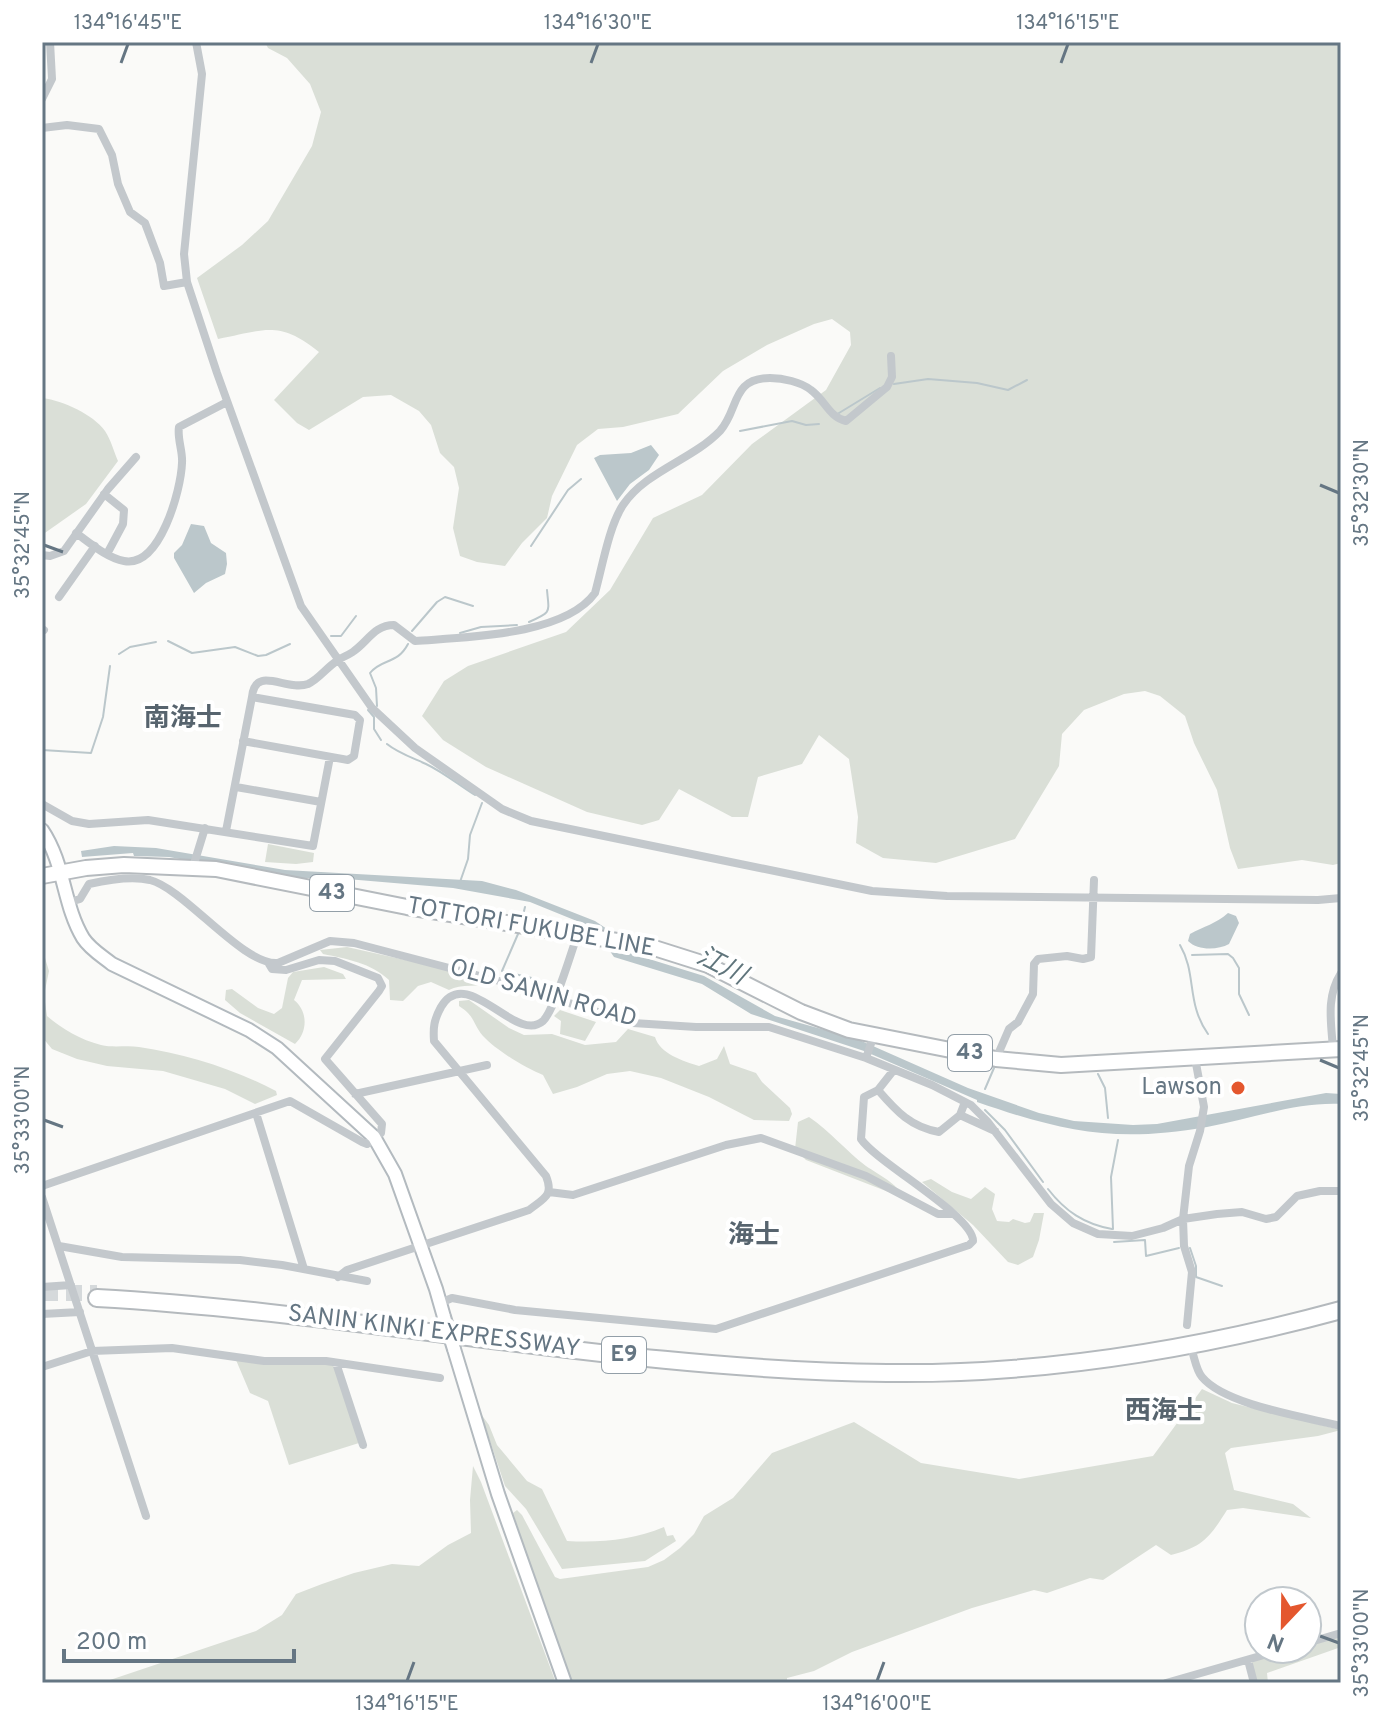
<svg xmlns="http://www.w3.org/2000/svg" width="1383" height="1725" viewBox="0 0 1383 1725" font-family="Overpass,'Noto Sans JP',sans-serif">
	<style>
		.green { fill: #dadfd7 }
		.water { fill: #bbc7cb }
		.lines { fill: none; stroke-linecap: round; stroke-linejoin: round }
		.stream { stroke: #bbc7cb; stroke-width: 2 }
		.highway-tunnel { stroke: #d5d9db; stroke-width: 16; stroke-dasharray: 16 8; stroke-linecap: butt }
		.secondary-casing { stroke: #b3babf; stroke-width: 16 }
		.primary-casing { stroke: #b5babe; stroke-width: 18 }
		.highway-casing { stroke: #b4b9bd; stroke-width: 20 }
		.street { stroke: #c3c8cc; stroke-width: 8 }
		.secondary { stroke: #fff; stroke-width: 12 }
		.primary { stroke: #fff; stroke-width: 14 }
		.highway { stroke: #fff; stroke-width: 16 }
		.secondary-bridge-casing { stroke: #b3babf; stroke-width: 16; stroke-linecap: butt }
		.secondary-bridge { stroke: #fff; stroke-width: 12 }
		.ticks { fill: none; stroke: #657683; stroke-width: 3 }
		.poi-dot { fill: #e4572e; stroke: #fff; stroke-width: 3 }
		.labels { text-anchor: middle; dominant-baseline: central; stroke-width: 8; stroke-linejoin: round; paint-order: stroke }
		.shield { fill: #fff; stroke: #939fa8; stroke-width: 2 }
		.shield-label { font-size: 22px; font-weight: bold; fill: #657683 }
		.street-label { font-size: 24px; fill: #657683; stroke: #fff }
		.poi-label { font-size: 24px; fill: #657683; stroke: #fff; text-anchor: end }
		.neighbourhood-label { font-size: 26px; font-weight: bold; fill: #57646e; stroke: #fff }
		.water-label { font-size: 26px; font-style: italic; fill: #60757c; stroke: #fff }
		.neatline { fill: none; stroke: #657683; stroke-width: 3 }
		.ticks-label { font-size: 20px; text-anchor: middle; fill: #657683 }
	</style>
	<rect width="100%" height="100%" fill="#fafaf8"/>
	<path class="green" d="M265,42H1341V863L1333,865L1302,860L1238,869L1230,848L1217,790L1194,743L1185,716L1160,696L1145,691L1124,694L1084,710L1062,734L1059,766L1015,839L936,863L883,858L856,843L858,817L849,759L819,735L802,764L758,777L748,817H732L679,789L659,820L642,825L587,812L486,767L443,740L422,716L444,681L468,666L566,632L610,590L653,518L702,495L752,444L826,390L851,345L850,332L832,319L814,324L767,345L723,371L678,414L623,427L598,429L577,445L552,496L547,518L522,543L505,566L477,562L460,556L453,528L459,488L454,467L440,453L431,425L419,411L391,395L363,397L309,430L297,423L274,400L319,352C279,320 265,330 218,339L197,278L242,245L268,221L312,146L321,112L310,84L287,58L268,48Z
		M43,398C63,401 93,414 105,431C111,440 114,452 118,461L86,504L42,535Z
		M268,844L314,853L313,862L296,864L265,862Z
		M347,947L446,969L493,985C479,986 461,984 449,990L431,982L418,986L403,1001L390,1000L389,980C371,963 347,959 323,954L320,950Z
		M42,957L45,958L49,971L44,995L47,1016C62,1029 81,1040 101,1045C114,1048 127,1045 139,1047C186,1054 234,1069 276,1091L277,1095L255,1104L225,1089L163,1071L107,1066L77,1059L52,1049L42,1037Z
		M324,967L343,974L346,979L302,980L294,1000C308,1011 308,1032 295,1044L240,1013L225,1000L226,990L232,989L258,1008L274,1014L282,1008L288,978L293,972Z
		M469,1000L509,1028L524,1035L552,1034L585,1045L616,1042L628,1029L655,1037C660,1054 683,1061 699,1066L717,1059L724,1046L730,1064L756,1073L762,1082L790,1108L792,1114L789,1121L754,1120L709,1097L661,1078L630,1071L607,1074L577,1087L553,1094L543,1075C525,1068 496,1050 483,1036C472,1023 476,1017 459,1006V1001Z
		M560,1010L596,1022L585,1041L560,1034L561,1021L554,1016Z
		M809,1117C830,1131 846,1151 866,1166C879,1175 897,1183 904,1198L806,1160L795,1149L798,1122Z
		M931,1179L952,1192L971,1199L985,1187L995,1194L992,1209L997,1221L1009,1222L1013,1219L1025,1223L1030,1222L1034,1213H1044L1039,1240L1033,1257L1018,1265L1008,1262L973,1225L922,1182Z
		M236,1360L328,1364L335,1367L359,1443L289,1465L268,1401L250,1393Z
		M1202,1389L1232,1403L1341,1430L1318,1436L1231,1448L1225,1453L1234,1490L1293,1504L1311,1518L1243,1508L1227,1510C1210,1537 1203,1547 1171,1555L1156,1545L1103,1580L1090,1578L1047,1593L1034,1590L972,1608L852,1652L814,1671L787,1678V1683H570L513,1513L517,1510L522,1515L555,1577L560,1579L648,1567L664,1560L680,1548L694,1534L704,1516L733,1498L772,1453L854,1422L921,1463L1019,1479L1153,1456Z
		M481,1414L489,1425L497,1445L527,1481L542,1489L567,1541C600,1543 633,1540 664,1527L667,1536L673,1535L676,1541L645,1561L562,1569L526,1509L505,1486Z
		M473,1466L481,1482L556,1683H101L256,1631L282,1615L296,1594L322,1584L354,1573L392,1564L419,1566L448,1545L471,1533L470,1500Z
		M1341,1635V1647L1267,1673L1268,1683H1256L1252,1662L1254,1660L1292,1649H1307V1645Z"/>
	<path class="water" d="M651,445L659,455L649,470L630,484L617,501L594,458L600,455L631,453Z
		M191,524L204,526L211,543L226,553L227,564L225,574L206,583L194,593L174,558V553L182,545Z
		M114,846L156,848L285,870L482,881L516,890L595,921L610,931L620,950L704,976L775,1016L857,1039L968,1088L1039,1113L1074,1121L1133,1125L1157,1124L1326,1093L1341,1094V1104C1294,1102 1253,1119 1207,1127C1115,1143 1064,1132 977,1102V1100L864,1051L751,1014L702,984L614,957L594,928L530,902L453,888L335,878H282L169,857L134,856L133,853L82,857L81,851Z
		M1228,913L1236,916L1239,923L1229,944C1218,950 1198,951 1188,941L1190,934C1204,926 1216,924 1228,913Z"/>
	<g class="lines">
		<path class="stream" d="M894,384L928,379L977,383L1008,390L1027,380
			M839,413L880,388
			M740,431L792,421L806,425L819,424
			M531,546L568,490L581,479
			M529,622C552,612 549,613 547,590
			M412,631L437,602L445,597L473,606
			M460,633L481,627L517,625
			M331,636H341L356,616
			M168,641L192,653L235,647L258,656L266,655L290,644
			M119,654L130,647L156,642
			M377,706L376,688L370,673C382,658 397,665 408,644
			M368,710L374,717V729L381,740
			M387,744C398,753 413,758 426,764C443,772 459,785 475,795
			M42,750L91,753L103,717L110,666
			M460,882L468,859L470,835L482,803
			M522,919L525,907
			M518,934L502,971L536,979
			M1180,945C1197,974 1186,1003 1208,1034
			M1192,955L1228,954L1233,958L1239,968V994L1249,1015
			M1098,1074L1105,1088L1108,1118
			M985,1089L994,1068
			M985,1110L1005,1130L1043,1182
			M1048,1189C1065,1211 1084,1224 1112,1229
			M1113,1229L1111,1177L1118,1140
			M1114,1242L1145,1240L1146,1256L1179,1248
			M1190,1248L1196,1266V1277L1222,1286"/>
		<path class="highway-tunnel" d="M42,1293H97"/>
		<g class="secondary-casing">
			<path id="secondary" d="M42,830C65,864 63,905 83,938C90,949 102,956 112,964L249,1030L277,1048L374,1137L395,1174L436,1289L444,1317
				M454,1349L498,1494L565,1683"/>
		</g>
		<g class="primary-casing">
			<path id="primary" d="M42,876L86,868L124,865L216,869L407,907L648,946L708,965L801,1012L849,1030L996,1059L1061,1065L1341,1049"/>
		</g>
		<g class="highway-casing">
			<path id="highway" d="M97,1298C361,1313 622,1370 887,1373C1039,1375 1194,1350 1341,1310"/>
		</g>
		<path class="street" d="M196,42L202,74L184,254L187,282L217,373L301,606L372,708L415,748L502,809L531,821L872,891L947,896L1318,900L1341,898
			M42,99L52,79L50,42
			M42,128L67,125L99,129L112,155L118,184L130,212L145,223L160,263L164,286L187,282
			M104,494L124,510L123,524L107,554
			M76,533C90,543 107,558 124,561C160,568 181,490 182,463C183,451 177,439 179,427L227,402
			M42,555L50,556L64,551L108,489L136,457
			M59,597L95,546
			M42,629L44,630
			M252,697C255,664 287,692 308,684C319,679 327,667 337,661C342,657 349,655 354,651C368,641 375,625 394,625L415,641C465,637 564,636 595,593C602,568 609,526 623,505C646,471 692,460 720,431C739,410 731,378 770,378C783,378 801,382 811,390C825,400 829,417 846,421L887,387L892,377L891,356
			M236,787L321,802
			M42,804L72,821L89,824L148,820L313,846L330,757
			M226,831L252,697L355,715L360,720L354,756L348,760L243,741
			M193,867L205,828
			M70,902L80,899L89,884C107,880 132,876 150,880C185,889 243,966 278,963L330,941L354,943L499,981L633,1023L696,1027H769L866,1058L932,1085L971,1105L987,1121L1051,1204L1073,1223L1098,1234L1132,1236L1163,1228L1183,1219L1217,1214L1242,1212L1266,1219L1276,1217L1297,1196L1320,1191H1341
			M1333,1049C1331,1021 1326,997 1341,973
			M866,1058L874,1035
			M996,1059L1009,1029L1018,1022L1033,994L1034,964L1038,959L1067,956L1083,959L1091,957L1094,880
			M878,1090C897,1112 911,1127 939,1132L960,1115L965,1102
			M355,1094L487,1065
			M256,1113L304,1269
			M960,1115L995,1131
			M42,1186L290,1101L362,1142L367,1144L381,1133L382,1124L325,1059L379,991L382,986L378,978L335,961L319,960L286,970L272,969L269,964
			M549,1192L573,1195L726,1145L761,1138L866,1176L938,1214H952
			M42,1197L146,1516
			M59,1246L122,1257L240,1260L282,1265L367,1281
			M338,1277L347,1270L529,1210C544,1198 554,1196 546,1176L434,1041C433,1027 434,1020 441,1007C467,963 516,1045 543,1021C554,1011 571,953 577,936
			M42,1287L71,1285
			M440,1303L452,1298L515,1310L716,1329L969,1245L973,1241C974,1216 876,1162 861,1139L864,1097L878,1090L893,1071
			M42,1314L80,1312
			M1187,1325L1192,1272L1184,1246L1183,1219L1189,1166L1200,1131L1204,1107L1195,1058
			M1193,1354C1195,1361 1197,1371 1202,1377C1225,1405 1305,1417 1341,1426
			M336,1363L363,1445
			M42,1367L92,1351L172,1348L264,1361H326L440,1378
			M1307,1643L1341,1633
			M1248,1660L1254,1683
			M1166,1683L1285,1649"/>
		<use href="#secondary" class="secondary"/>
		<use href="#primary" class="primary"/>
		<use href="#highway" class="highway"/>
		<g class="secondary-bridge-casing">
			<path id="secondary-bridge" d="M444,1317L454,1349"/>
		</g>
		<use href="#secondary-bridge" class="secondary-bridge"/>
	</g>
	<path class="ticks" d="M121,63L128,44M591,63L598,44M1061,63L1068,44M1320,485L1339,493M44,545L63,552M1320,1060L1339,1068M44,1120L63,1127M1320,1636L1339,1643M407,1681L414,1662M877,1681L884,1662"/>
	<circle class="poi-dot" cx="1238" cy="1088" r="8"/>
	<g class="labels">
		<g class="shield">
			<rect x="310" y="875" width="44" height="36" rx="6"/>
			<rect x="948" y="1035" width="44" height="36" rx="6"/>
			<rect x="602" y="1337" width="44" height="36" rx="6"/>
		</g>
		<g class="shield-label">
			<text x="332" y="893">43</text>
			<text x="970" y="1053">43</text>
			<text x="624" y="1355">E9</text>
		</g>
		<g class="street-label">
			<text transform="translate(531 928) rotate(10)">TOTTORI FUKUBE LINE</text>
			<text transform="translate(543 994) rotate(16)">OLD SANIN ROAD</text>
			<text transform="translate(434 1332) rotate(7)">SANIN KINKI EXPRESSWAY</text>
		</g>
		<g class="poi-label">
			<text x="1222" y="1088">Lawson</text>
		</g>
		<g class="neighbourhood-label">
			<text x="183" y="719">南海士</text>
			<text x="754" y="1236">海士</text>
			<text x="1164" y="1412">西海士</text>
		</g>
		<g class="water-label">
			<text transform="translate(721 967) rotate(27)">江川</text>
		</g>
	</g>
	<rect width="1383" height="1725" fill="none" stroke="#ffffff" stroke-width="88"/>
	<g transform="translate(1283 1625) rotate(202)"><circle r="38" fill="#ffffff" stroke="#c1c8cd" stroke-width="2"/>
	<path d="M0-6L14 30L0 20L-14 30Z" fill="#e4572e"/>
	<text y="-12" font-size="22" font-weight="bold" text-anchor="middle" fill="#657683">N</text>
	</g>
	<path d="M64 1649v12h230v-12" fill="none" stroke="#657683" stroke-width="4"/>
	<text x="76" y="1649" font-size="24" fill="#657683" stroke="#ffffff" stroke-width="6" paint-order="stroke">200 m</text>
	<rect x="44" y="44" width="1295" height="1637" class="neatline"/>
	<g class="ticks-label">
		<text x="128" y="29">134°16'45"E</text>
		<text x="598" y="29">134°16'30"E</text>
		<text x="1068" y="29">134°16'15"E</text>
		<text transform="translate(1361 493) rotate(-90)" y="7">35°32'30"N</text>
		<text transform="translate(22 545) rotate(-90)" y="7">35°32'45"N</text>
		<text transform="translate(1361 1068) rotate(-90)" y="7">35°32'45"N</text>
		<text transform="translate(22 1120) rotate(-90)" y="7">35°33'00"N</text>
		<text transform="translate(1361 1643) rotate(-90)" y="7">35°33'00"N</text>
		<text x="407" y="1710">134°16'15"E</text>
		<text x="877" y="1710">134°16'00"E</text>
	</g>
</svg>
